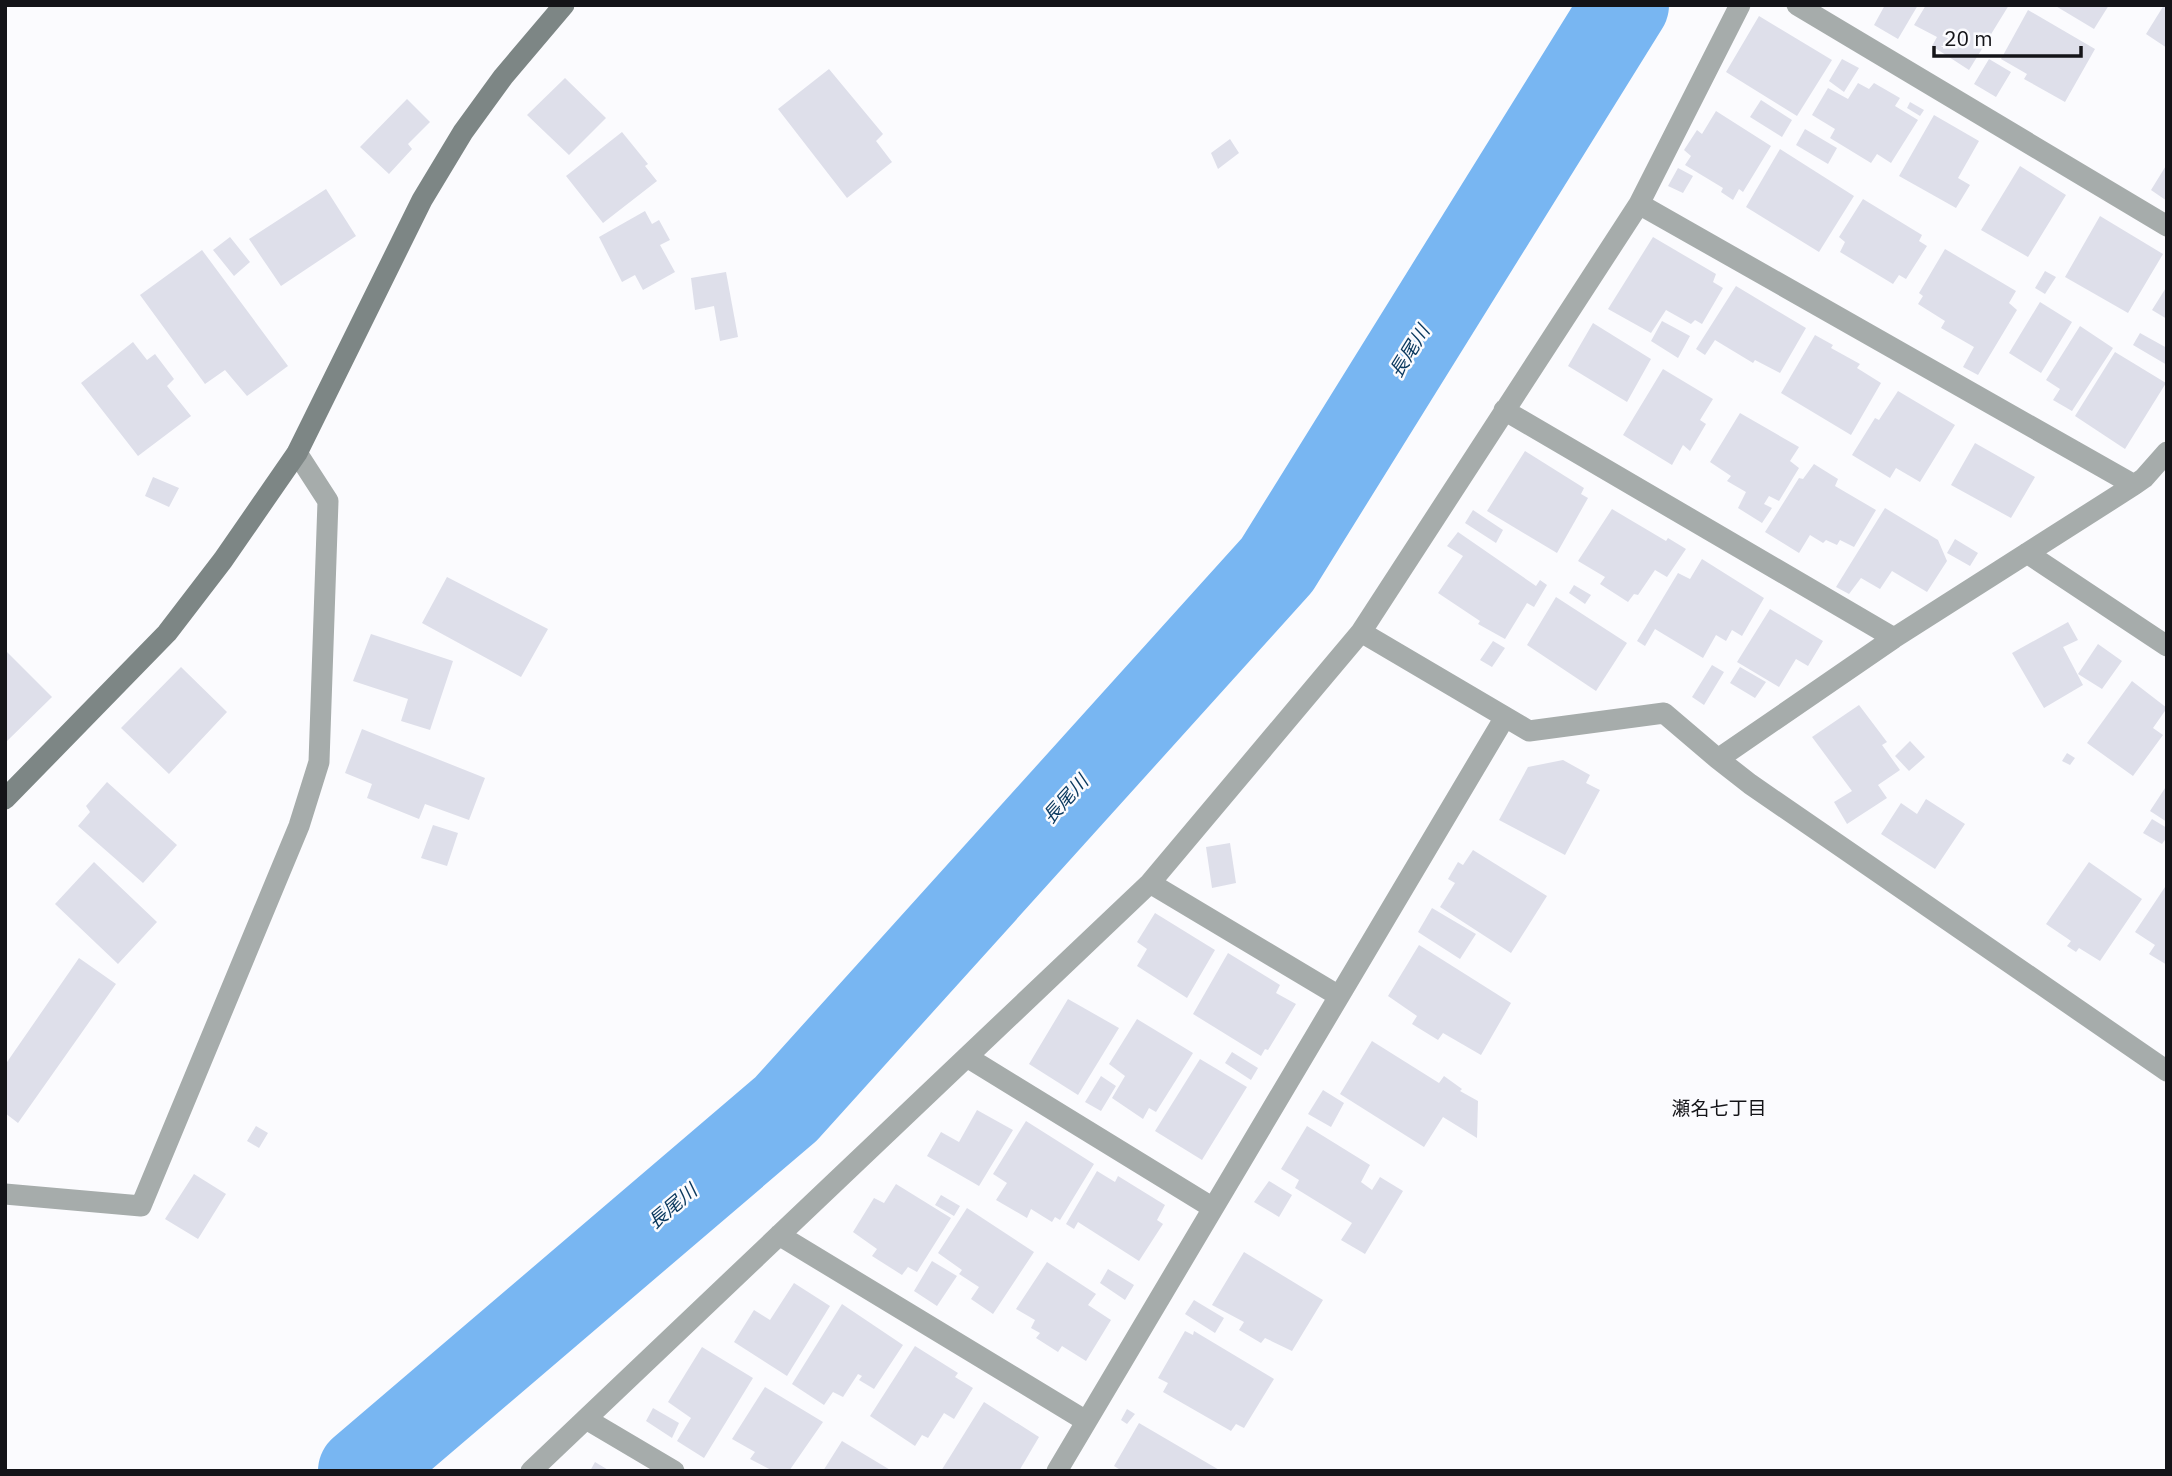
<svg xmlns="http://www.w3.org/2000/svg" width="2172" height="1476" viewBox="0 0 2172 1476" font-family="'IBM Plex Sans','Noto Sans JP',sans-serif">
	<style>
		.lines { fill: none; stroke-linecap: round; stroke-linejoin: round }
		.river { stroke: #78b6f2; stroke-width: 88 }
		.building { fill: #dedfea }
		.street { stroke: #a6acab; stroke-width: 21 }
		.secondary { stroke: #7d8685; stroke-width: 21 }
		.labels { text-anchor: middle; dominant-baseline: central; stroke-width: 5; stroke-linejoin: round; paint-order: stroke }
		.water-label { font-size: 19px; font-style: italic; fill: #08375d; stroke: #fbfbfe }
		.neighbourhood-label { font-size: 19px; fill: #141418; stroke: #fbfbfe }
	</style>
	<rect width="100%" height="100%" fill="#fbfbfe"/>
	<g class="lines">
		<path class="river" d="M362,1471L786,1109L1277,565L1625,5"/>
	</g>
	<path class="building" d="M1885,5H1918L1898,39L1874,25Z
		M1926,5H2009L1969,70L1932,46L1937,37L1914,25Z
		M2054,5H2109L2094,29Z
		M2164,5H2167V48L2146,34Z
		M2028,10L2095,49L2065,102L2024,79L2027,74L2001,59Z
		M1759,16L1832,60L1797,116L1726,72Z
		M1842,59L1859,68L1844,92L1829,81Z
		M1989,59L2011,72L1996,97L1974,84Z
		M829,69L883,134L876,141L892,162L847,198L778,109Z
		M565,78L606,118L569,155L527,115Z
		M1858,83L1869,89L1874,83L1900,98L1895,106L1918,120L1891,163L1877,154L1871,163L1830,138L1835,129L1812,115L1828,88L1848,99Z
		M407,99L430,122L408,144L412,149L389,174L360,147Z
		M1761,100L1792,120L1782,137L1750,117Z
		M1910,102L1924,110L1920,116L1907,108Z
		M1716,111L1771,146L1743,192L1739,189L1733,200L1721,192L1723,188L1685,165L1691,156L1684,150L1697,130L1702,134Z
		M1934,115L1979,141L1958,178L1970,185L1956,208L1899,176Z
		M1805,129L1837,148L1828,164L1796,145Z
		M622,132L648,164L645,166L657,181L603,223L566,176Z
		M1230,139L1239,153L1218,169L1211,153Z
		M1780,149L1854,196L1819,252L1746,207Z
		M2167,164V201L2151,190Z
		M2020,166L2066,195L2028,257L1981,230Z
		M1678,168L1693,176L1683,193L1668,186Z
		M326,189L356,236L281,286L249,239Z
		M1863,199L1922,235L1919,241L1927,246L1906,279L1899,275L1893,284L1840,252L1845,242L1839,237Z
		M645,211L652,224L659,220L670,240L660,245L675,272L643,290L635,275L622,282L599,237Z
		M2100,216L2163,254L2128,313L2065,277Z
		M230,237L250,262L234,276L213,250Z
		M1653,237L1716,274L1713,282L1723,288L1702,324L1695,320L1691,324L1666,310L1651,333L1608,309Z
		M1945,249L2016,291L2009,303L2017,310L1978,375L1963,367L1974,347L1941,328L1945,321L1918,304L1923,296L1919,293Z
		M202,250L288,366L247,396L225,370L205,384L140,295Z
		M2045,271L2056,277L2045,294L2035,288Z
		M726,272L738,337L720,341L714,306L695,310L691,278Z
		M1736,286L1806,328L1780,373L1755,360L1753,363L1715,340L1705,355L1696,349Z
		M2167,286V319L2152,310Z
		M2040,302L2072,322L2041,373L2009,353Z
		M1662,321L1690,336L1678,358L1651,341Z
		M1593,323L1651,359L1627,402L1568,366Z
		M2080,326L2113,348L2072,411L2053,400L2060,389L2046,380Z
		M2140,333L2167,348V365L2133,345Z
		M1815,335L1833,345L1831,348L1860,364L1857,368L1881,383L1851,435L1781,393Z
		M133,342L147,360L155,354L174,379L167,386L191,416L138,456L81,383Z
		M2115,352L2166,383L2125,449L2075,416Z
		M1663,369L1713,399L1700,420L1706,424L1690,451L1683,445L1672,465L1623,435Z
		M1898,391L1955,425L1920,482L1896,468L1890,478L1852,455L1875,418L1879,420Z
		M1740,413L1799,447L1790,461L1799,468L1779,501L1769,496L1764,504L1772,508L1762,523L1738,508L1746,492L1727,481L1731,476L1710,462Z
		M1975,443L2035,477L2011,518L1951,485Z
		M1525,451L1584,488L1581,494L1588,498L1557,553L1487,511Z
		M1814,464L1838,479L1835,486L1876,510L1854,547L1840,540L1837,545L1826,540L1823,543L1810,535L1799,553L1765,532L1799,478L1803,479Z
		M153,477L179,488L169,507L145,496Z
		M1885,508L1938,540L1947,561L1927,592L1892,571L1880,589L1861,578L1849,594L1836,587Z
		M1612,509L1666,541L1668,538L1686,549L1667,577L1655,570L1638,595L1634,594L1628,602L1600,584L1605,577L1578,561Z
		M1473,510L1503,530L1496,543L1465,523Z
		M1458,532L1536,586L1540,580L1547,585L1534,607L1527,603L1505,639L1478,624L1480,621L1438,593L1463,556L1447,546Z
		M1955,539L1978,553L1970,566L1947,553Z
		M1702,559L1764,598L1742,636L1732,630L1726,641L1716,635L1703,658L1655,629L1645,646L1637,641L1678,573L1690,579Z
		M447,577L548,629L521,677L422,623Z
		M1574,585L1591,595L1585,604L1569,593Z
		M1556,597L1627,643L1596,691L1527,645Z
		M1770,609L1823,641L1808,666L1796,659L1779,687L1737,662Z
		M2068,622L2078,640L2063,647L2083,685L2044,708L2012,653Z
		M371,634L453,661L430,730L401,721L408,699L353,681Z
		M1493,641L1505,648L1492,667L1480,660Z
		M2098,644L2122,661L2102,689L2078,674Z
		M5,650L52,697L5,743Z
		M1712,665L1724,672L1704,705L1692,697Z
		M181,667L227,712L169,774L121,728Z
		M1740,667L1766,682L1755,698L1730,683Z
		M2132,681L2167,708L2153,728L2163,735L2133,776L2087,743Z
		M1859,705L1887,742L1882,745L1900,770L1878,785L1887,798L1847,824L1834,802L1852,791L1812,737Z
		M362,729L485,778L469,820L425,804L419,819L367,798L372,784L345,773Z
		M1910,741L1925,757L1909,771L1895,756Z
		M2067,753L2075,758L2070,765L2062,761Z
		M1563,760L1590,775L1586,783L1600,790L1565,855L1499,820L1528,767Z
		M107,782L177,845L143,883L78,826L90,812L86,806Z
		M2167,785V822L2150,811Z
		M1926,799L1965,824L1935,869L1881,834L1901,803L1917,814Z
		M2152,819L2167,828V837L2162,844L2143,833Z
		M433,825L458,833L447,866L421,858Z
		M1230,843L1236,883L1212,888L1206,847Z
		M1473,850L1547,896L1511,953L1440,907L1455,883L1448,879L1458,862L1463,865Z
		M94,862L157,922L118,964L55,904Z
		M2089,862L2142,899L2100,961L2079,948L2076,952L2067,946L2071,941L2046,924Z
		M2167,884V965L2149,954L2155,945L2135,932Z
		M1432,908L1476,934L1460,959L1418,932Z
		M1155,913L1215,950L1187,998L1137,966L1147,949L1137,942Z
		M1419,945L1511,1003L1481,1055L1443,1033L1438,1040L1412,1024L1417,1016L1388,996Z
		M1228,953L1280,985L1276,993L1296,1004L1268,1050L1265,1049L1261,1056L1193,1014Z
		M79,958L116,984L18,1123L5,1113V1065Z
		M1068,999L1119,1028L1078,1095L1029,1064Z
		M1137,1019L1193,1053L1156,1112L1149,1108L1143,1119L1112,1098L1125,1076L1109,1064Z
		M1372,1041L1439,1083L1444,1076L1462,1089L1460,1091L1478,1101L1477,1138L1443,1117L1424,1147L1340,1094Z
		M1232,1052L1258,1068L1251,1080L1225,1063Z
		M1200,1059L1247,1087L1202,1160L1155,1131Z
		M1101,1076L1116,1086L1101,1111L1085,1102Z
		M1323,1090L1344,1103L1331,1127L1308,1114Z
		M977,1110L1013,1130L979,1186L927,1156L941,1132L959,1142Z
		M1026,1121L1094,1164L1060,1220L1055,1217L1052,1222L1031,1209L1027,1218L996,1200L1007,1183L993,1174Z
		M256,1126L268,1133L259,1148L247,1141Z
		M1307,1126L1370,1165L1361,1182L1372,1190L1380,1177L1403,1191L1365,1254L1341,1240L1352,1223L1295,1188L1299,1180L1281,1169Z
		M1097,1171L1115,1182L1118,1176L1165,1205L1157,1220L1163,1224L1139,1261L1078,1222L1074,1229L1066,1224Z
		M194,1174L226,1194L198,1239L165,1219Z
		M1269,1181L1292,1195L1279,1217L1254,1202Z
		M896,1184L951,1218L917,1272L908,1267L902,1275L872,1256L877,1249L853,1232L874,1198L884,1203Z
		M941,1195L960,1206L954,1216L935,1205Z
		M967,1208L1034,1252L993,1314L971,1299L979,1287L959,1274L962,1270L938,1253Z
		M1244,1252L1323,1300L1292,1351L1265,1338L1261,1343L1239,1330L1244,1322L1212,1305Z
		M932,1261L957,1276L937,1306L914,1291Z
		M1047,1262L1096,1294L1088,1305L1111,1320L1086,1361L1062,1346L1058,1352L1036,1338L1040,1333L1031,1328L1035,1320L1016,1309Z
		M1108,1269L1134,1285L1125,1300L1100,1283Z
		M794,1283L830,1306L787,1376L734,1342L754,1310L770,1320Z
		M1194,1300L1224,1318L1215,1333L1185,1314Z
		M842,1304L903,1345L874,1389L859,1380L862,1376L858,1374L843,1397L833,1392L824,1405L792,1384Z
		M1185,1331L1193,1335L1194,1331L1274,1379L1244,1428L1236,1424L1231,1431L1163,1392L1168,1383L1158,1378Z
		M915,1346L958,1373L955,1377L973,1388L954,1419L944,1413L928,1438L922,1435L915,1446L870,1416Z
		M702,1347L753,1378L704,1458L677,1441L691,1418L668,1402Z
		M765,1387L823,1422L789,1471H773L750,1459L755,1452L732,1439Z
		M984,1402L1039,1437L1019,1471H941Z
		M653,1408L679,1423L672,1438L646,1421Z
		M1127,1409L1135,1414L1127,1424L1121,1420Z
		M1139,1423L1221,1471H1122L1114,1466Z
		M842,1441L892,1471H823Z
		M595,1462L610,1471H590Z"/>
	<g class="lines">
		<path class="street" d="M1797,5L2167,226
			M1639,204L2134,485
			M1504,410L1894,638
			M2027,553L2167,646
			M1361,632L1529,731L1664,713L1718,759L1894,638L2134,485L2144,478L2167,452
			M1718,759L1750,784L2167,1071
			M1150,883L1339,996
			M967,1057L1213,1208
			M5,1194L141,1206L299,826L319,762L328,501L297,453
			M779,1235L1086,1421
			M586,1419L674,1471
			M531,1471L1150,883L1361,632L1639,204L1740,5
			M1057,1471L1505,717"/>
		<path class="secondary" d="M5,799L167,633L223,560L297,453L422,200L463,132L503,77L564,5"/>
	</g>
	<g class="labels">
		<g class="water-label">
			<text transform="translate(1409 351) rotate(-58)">長尾川</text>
			<text transform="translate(1065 799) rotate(-48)">長尾川</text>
			<text transform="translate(672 1206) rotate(-40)">長尾川</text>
		</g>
		<g class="neighbourhood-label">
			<text x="1719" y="1108">瀬名七丁目</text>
		</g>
	</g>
	<rect width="2172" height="1476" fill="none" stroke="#141418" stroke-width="14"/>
	<path d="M1934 46v10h147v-10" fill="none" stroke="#141418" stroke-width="3.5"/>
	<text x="1944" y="46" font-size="21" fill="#141418" stroke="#fbfbfe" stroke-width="5" paint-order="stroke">20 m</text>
</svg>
